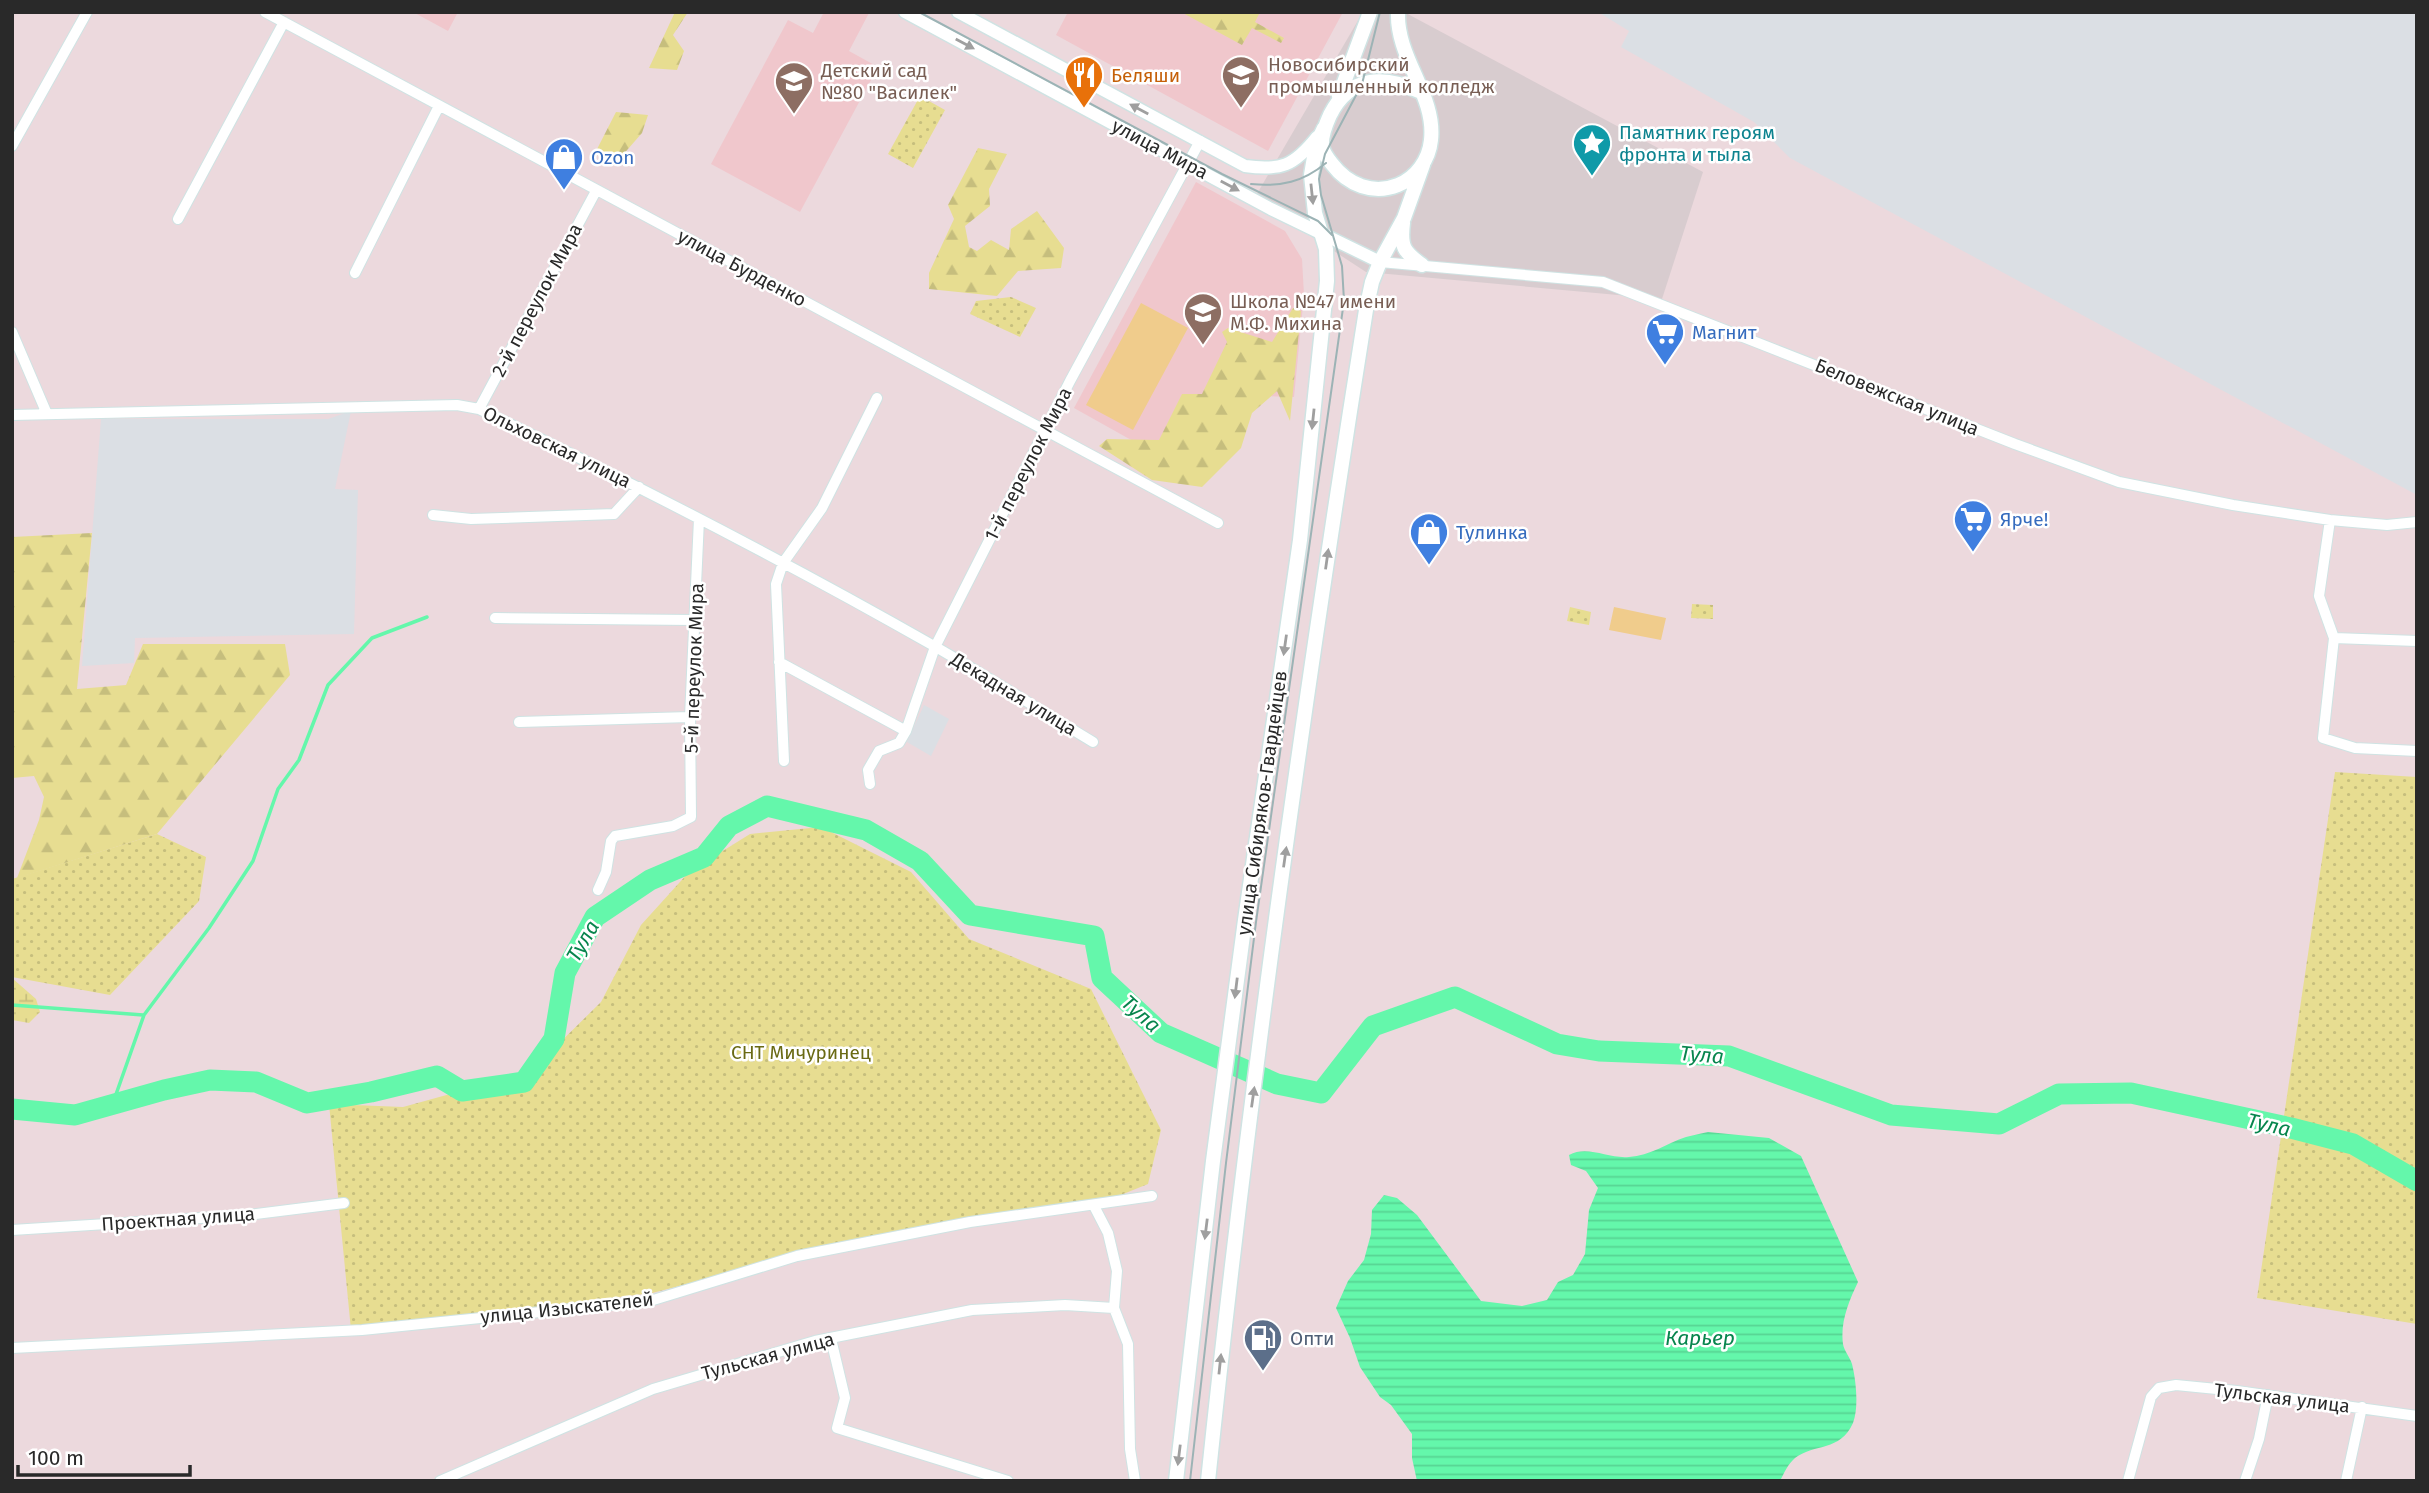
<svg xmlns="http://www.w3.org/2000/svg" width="2429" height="1493" viewBox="0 0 2429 1493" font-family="'Fira Sans',sans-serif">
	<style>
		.industrial { fill: #dbdfe4 }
		.education { fill: #f0c7cc }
		.green { fill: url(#green-dots) }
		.forest { fill: url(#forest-firs) }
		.wetland { fill: url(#wetland-marsh) }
		.pitch { fill: #f0cc8c }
		.plaza { fill: #d8cccf }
		.water { fill: url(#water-rules) }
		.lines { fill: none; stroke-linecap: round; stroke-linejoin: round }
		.stream { stroke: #64f7ab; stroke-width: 3.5 }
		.river { stroke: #64f7ab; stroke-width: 21 }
		.minor-casing { stroke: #cfe3e3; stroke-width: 12 }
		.tertiary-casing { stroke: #cfe3e3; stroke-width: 15 }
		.secondary-casing { stroke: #cfe3e3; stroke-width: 17 }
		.minor { stroke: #fff; stroke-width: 10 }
		.tertiary { stroke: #fff; stroke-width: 12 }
		.secondary { stroke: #fff; stroke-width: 14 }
		.tram { stroke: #9cb3b5; stroke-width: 2 }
		.oneway { fill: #9f9f9f }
		.labels { text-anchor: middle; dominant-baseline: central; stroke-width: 5; stroke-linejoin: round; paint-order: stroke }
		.education-label { font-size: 19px; fill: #785e54; stroke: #fff; text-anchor: start }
		.food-label { font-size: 19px; fill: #c56008; stroke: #fff; text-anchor: start }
		.culture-label { font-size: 19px; fill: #0d838f; stroke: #fff; text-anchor: start }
		.street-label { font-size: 19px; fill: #292929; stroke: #fff }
		.shop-label { font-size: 19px; fill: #366cbe; stroke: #fff; text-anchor: start }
		.park-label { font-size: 19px; fill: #6a6a14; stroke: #fff }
		.service-label { font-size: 19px; fill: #4e5e75; stroke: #fff; text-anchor: start }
		.water-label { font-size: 21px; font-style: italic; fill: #07854d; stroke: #fff }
	</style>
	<defs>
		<pattern id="green-dots" width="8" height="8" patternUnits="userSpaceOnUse" patternTransform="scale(1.75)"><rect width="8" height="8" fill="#e7dd91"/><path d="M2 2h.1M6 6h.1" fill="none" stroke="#c6be7d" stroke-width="1.8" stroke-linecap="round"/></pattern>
		<pattern id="forest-firs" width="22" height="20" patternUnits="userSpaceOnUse" patternTransform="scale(1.75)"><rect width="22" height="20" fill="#e7dd91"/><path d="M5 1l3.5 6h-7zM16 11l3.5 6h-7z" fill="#c6be7d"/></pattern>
		<pattern id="wetland-marsh" width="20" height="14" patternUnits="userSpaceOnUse" patternTransform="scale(1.75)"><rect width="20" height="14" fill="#e7dd91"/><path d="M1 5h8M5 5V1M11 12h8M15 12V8" fill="none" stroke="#c6be7d"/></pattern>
		<pattern id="water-rules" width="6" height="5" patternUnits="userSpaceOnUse" patternTransform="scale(1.75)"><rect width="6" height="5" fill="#64f7ab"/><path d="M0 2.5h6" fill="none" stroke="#57d493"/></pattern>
	</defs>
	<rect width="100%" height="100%" fill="#ecd9dd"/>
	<path class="industrial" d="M1598,12H2417V495L1790,158L1754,122L1621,47L1629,31Z
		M351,411L335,489L358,490L354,634L135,638L134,663L82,666L101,419H328Z
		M924,705L949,719L931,756L907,742Z"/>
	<path class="education" d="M413,12H458L448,31Z
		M824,12L869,13L849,51L878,67L800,212L711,164L788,20L813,33Z
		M1068,12H1343L1268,151L1056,35Z
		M1196,182L1285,231L1302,259L1304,295L1294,397L1259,396L1158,455L1074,408Z"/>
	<path class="green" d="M920,96L945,110L913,168L888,154Z
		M1011,297L1036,308L1020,337L970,314L976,301Z
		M1692,604L1713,605V619L1691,618Z
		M1570,607L1591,612L1589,625L1567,621Z
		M2335,772L2417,777V1324L2257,1298Z
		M821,827L911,872L969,939L1091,989L1161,1130L1148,1184L1091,1207L970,1222L797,1256L652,1293L351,1330L329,1104L403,1107L530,1072L601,1002L641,925L689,872L750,834Z
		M157,834L206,857L199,901L110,995L12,977V879Z"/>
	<path class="forest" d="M675,12H688L673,35L684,51L677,70L649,68Z
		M1181,12H1260L1255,22L1284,38L1281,43L1252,28L1242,45Z
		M616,112L648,115L642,133L621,157L594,155Z
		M978,148L1007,154L989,189L990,206L965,226L969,247L977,251L991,240L1009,250L1011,229L1037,211L1064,248L1061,268L1018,271L997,296L929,289V273L954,219L948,205Z
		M1293,308L1301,311L1290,421L1277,391L1252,413L1241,448L1202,487L1152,480L1099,446L1107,439L1159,440L1182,394H1202L1227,342L1222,332L1228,328L1272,342Z
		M92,533L77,689L126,685L143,644H285L290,675L157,834L17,878L39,820L44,797L34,776L12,778V537Z"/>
	<path class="wetland" d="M12,978L36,999L40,1012L29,1023L12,1020Z"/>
	<path class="pitch" d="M1141,303L1188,328L1133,430L1086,405Z
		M1614,607L1666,618L1661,640L1609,630Z"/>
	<path class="plaza" d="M1363,12H1404L1703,172L1662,299L1366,272L1254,199Z"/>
	<path class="water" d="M1708,1132L1769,1138L1801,1156L1858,1282C1849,1301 1840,1322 1843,1344C1844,1351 1850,1357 1852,1364C1856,1380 1859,1407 1853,1423C1840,1452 1815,1443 1795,1458C1788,1464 1784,1473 1780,1481H1417L1412,1458V1434L1391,1405L1380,1397L1360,1367L1350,1338L1336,1308L1348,1281L1364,1260L1371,1234L1372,1210L1384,1195L1397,1198L1417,1215L1481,1301L1522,1306L1547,1300L1558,1282L1573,1275L1585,1254L1589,1210L1598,1188L1586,1171L1571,1165L1569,1155C1588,1145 1608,1159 1629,1157C1650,1156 1667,1143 1686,1137C1693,1135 1700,1134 1708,1132Z"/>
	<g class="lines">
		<path class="stream" d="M12,1005L143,1015
			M75,1115L114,1100L144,1015L209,928L253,861L278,789L299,760L328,685L372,638L427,617"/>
		<path class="river" d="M12,1109L75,1115L164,1090L210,1080L256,1082L307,1103L371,1092L437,1076L462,1091L524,1082L554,1039L565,973L595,917L650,880L704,857L729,826L767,806L866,830L920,861L970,915L1094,936L1102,978L1161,1033L1277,1084L1321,1093L1373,1026L1455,997L1557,1044L1599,1051L1729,1056L1891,1115L1999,1124L2059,1094L2131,1093L2291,1128L2353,1144L2417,1181"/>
		<g class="minor-casing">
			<path id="minor" d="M265,12L1218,523
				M12,146L87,12
				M178,219L284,22
				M1380,262L1603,282L2015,444L2119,482L2233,505L2330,520L2387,525L2417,522
				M355,273L439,106
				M12,332L47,414
				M479,409L596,191
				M12,415L457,405L479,409C633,483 785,561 934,646C988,677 1040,710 1093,742
				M433,515L471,519L614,514L639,487
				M2330,520L2319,596L2334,638L2323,738L2355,748L2417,751
				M495,618L694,620
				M2334,638L2417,641
				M779,662L906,731
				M519,722L690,717
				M784,761L776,584L783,563L822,508L877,398
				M870,784L868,770L879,751L899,743L906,731L935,647L1070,381L1200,141
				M598,890L606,872L611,841L615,836L673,826L691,817L690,717L699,519
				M1094,1206L1108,1233L1117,1271L1114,1308L1128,1344L1130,1449L1135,1481
				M12,1230L248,1215L344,1203
				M831,1339L845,1398L837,1428L1008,1481
				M12,1348L362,1330L650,1301L797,1256L970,1222L1152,1196
				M440,1481L653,1389L815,1341L972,1310L1065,1305L1114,1308
				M2128,1481L2151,1397L2159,1388L2176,1385L2237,1391L2417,1416
				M2245,1481L2259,1439L2268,1395
				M2346,1481L2362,1407"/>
		</g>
		<g class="tertiary-casing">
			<path id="tertiary" d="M905,12L1271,209L1380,262
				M958,12L1245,166C1281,171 1294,166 1317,137"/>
		</g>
		<g class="secondary-casing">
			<path id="secondary" d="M1398,12C1396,58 1436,95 1431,140C1429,160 1416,178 1398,185C1373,195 1348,185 1332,164C1328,159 1323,153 1322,146C1321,135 1326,124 1330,115C1350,75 1384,75 1421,92
				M1339,96L1370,12
				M1403,223C1400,247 1404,252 1422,265
				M1176,1481L1213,1161L1245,920L1300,540L1327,281L1326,249L1315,213L1311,175L1316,145L1324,128
				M1208,1481C1249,1089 1304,699 1366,310L1372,282L1380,262L1404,218L1423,165"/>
		</g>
		<use href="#minor" class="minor"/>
		<use href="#tertiary" class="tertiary"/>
		<use href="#secondary" class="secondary"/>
		<path class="tram" d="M919,12L1222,174L1318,221L1332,235
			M1251,184C1281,187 1303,182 1326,163
			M1190,1481L1226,1163L1256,922L1344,301L1342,266L1321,195L1319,179L1325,154L1362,84L1380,12"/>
	</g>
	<defs><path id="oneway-solid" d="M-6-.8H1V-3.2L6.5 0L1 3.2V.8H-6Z" transform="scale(1.75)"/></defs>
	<g class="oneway">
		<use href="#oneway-solid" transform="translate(965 44) rotate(28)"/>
		<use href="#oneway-solid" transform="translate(1139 109) rotate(-152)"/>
		<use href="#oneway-solid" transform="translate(1230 186) rotate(28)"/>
		<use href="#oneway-solid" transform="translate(1312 194) rotate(84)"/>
		<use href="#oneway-solid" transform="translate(1313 419) rotate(96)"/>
		<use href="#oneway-solid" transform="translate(1327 559) rotate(-82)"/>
		<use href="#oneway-solid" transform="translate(1285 645) rotate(98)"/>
		<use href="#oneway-solid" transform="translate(1285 857) rotate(-82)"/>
		<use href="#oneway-solid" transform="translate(1236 988) rotate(97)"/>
		<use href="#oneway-solid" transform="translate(1253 1097) rotate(-82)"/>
		<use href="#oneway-solid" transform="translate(1206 1229) rotate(97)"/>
		<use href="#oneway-solid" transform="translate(1220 1364) rotate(-84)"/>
		<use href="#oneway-solid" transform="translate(1179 1455) rotate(97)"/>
	</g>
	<defs>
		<g id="restaurant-pin" transform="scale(2.0125)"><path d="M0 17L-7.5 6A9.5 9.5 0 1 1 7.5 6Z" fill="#e8710a" stroke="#fff"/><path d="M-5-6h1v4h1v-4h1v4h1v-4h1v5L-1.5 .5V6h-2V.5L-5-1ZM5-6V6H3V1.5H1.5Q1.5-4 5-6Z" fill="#fff"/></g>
		<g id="university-pin" transform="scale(2.0125)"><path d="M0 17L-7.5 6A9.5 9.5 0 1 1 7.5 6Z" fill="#8d6e63" stroke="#fff"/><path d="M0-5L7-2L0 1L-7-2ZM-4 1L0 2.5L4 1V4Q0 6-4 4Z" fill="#fff"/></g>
		<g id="school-pin" transform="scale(2.0125)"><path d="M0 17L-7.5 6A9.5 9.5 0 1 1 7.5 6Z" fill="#8d6e63" stroke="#fff"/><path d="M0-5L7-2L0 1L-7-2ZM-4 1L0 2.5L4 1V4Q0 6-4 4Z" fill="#fff"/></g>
		<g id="sight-pin" transform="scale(2.0125)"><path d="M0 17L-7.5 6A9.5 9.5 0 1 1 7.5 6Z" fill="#0f9aa8" stroke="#fff"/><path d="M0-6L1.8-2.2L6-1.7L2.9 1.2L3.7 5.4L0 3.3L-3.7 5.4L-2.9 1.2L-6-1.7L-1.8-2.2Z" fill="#fff"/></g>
		<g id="shop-pin" transform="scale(2.0125)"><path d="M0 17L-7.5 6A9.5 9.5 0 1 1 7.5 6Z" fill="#3f7fe0" stroke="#fff"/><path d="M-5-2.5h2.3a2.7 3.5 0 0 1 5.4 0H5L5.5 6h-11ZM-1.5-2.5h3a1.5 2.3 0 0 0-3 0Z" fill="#fff"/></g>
		<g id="supermarket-pin" transform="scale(2.0125)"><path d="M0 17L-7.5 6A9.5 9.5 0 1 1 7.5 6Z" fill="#3f7fe0" stroke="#fff"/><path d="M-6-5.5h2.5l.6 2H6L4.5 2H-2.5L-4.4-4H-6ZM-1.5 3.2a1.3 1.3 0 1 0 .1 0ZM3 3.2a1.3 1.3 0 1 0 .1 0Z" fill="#fff"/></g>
		<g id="fuel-pin" transform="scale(2.0125)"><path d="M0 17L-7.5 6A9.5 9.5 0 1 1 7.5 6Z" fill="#5c6f8a" stroke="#fff"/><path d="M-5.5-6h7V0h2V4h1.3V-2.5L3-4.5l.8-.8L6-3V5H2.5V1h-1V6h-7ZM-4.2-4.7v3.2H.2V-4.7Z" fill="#fff"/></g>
	</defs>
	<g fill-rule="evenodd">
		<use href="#restaurant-pin" x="1084" y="75"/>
		<use href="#university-pin" x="1241" y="75"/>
		<use href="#school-pin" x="794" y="81"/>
		<use href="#sight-pin" x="1592" y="143"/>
		<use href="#shop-pin" x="564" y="157"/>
		<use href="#school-pin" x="1203" y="312"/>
		<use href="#supermarket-pin" x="1665" y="332"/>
		<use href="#supermarket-pin" x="1973" y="519"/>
		<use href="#shop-pin" x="1429" y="532"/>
		<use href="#fuel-pin" x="1263" y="1338"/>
	</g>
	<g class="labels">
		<g class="education-label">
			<text x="1268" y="64">Новосибирский<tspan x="1268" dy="22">промышленный колледж</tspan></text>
			<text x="821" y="70">Детский сад<tspan x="821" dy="22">№80 "Василек"</tspan></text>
			<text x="1230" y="301">Школа №47 имени<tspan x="1230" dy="22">М.Ф. Михина</tspan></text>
		</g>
		<g class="food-label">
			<text x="1111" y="75">Беляши</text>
		</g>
		<g class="culture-label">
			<text x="1619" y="132">Памятник героям<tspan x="1619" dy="22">фронта и тыла</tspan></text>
		</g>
		<g class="street-label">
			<text transform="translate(1160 149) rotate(28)">улица Мира</text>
			<text transform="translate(742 268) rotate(28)">улица Бурденко</text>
			<text transform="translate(537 300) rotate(-62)">2-й переулок Мира</text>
			<text transform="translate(1897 397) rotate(22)">Беловежская улица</text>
			<text transform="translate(557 447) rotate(26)">Ольховская улица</text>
			<text transform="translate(1028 464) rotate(-63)">1-й переулок Мира</text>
			<text transform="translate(694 668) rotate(-88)">5-й переулок Мира</text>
			<text transform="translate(1014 694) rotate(31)">Декадная улица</text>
			<text transform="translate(1262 803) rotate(-82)">улица Сибиряков-Гвардейцев</text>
			<text transform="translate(178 1219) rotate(-4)">Проектная улица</text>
			<text transform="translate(567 1308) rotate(-6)">улица Изыскателей</text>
			<text transform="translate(768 1356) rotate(-15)">Тульская улица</text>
			<text transform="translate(2282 1398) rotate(7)">Тульская улица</text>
		</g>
		<g class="shop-label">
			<text x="591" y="157">Ozon</text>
			<text x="1692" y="332">Магнит</text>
			<text x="2000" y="519">Ярче!</text>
			<text x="1456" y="532">Тулинка</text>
		</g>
		<g class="park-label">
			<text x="801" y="1052">СНТ Мичуринец</text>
		</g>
		<g class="service-label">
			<text x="1290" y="1338">Опти</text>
		</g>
		<g class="water-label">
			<text transform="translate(583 941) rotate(-60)">Тула</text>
			<text transform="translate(1141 1014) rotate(42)">Тула</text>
			<text transform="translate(1702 1055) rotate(5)">Тула</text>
			<text transform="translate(2269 1125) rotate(13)">Тула</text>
			<text x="1700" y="1338">Карьер</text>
		</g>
	</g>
	<rect width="2429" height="1493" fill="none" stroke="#292929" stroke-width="28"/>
	<path d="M18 1465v10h172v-10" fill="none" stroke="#292929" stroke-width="3.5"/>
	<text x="28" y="1465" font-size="21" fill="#292929" stroke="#ffffff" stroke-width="5" paint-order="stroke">100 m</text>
</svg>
